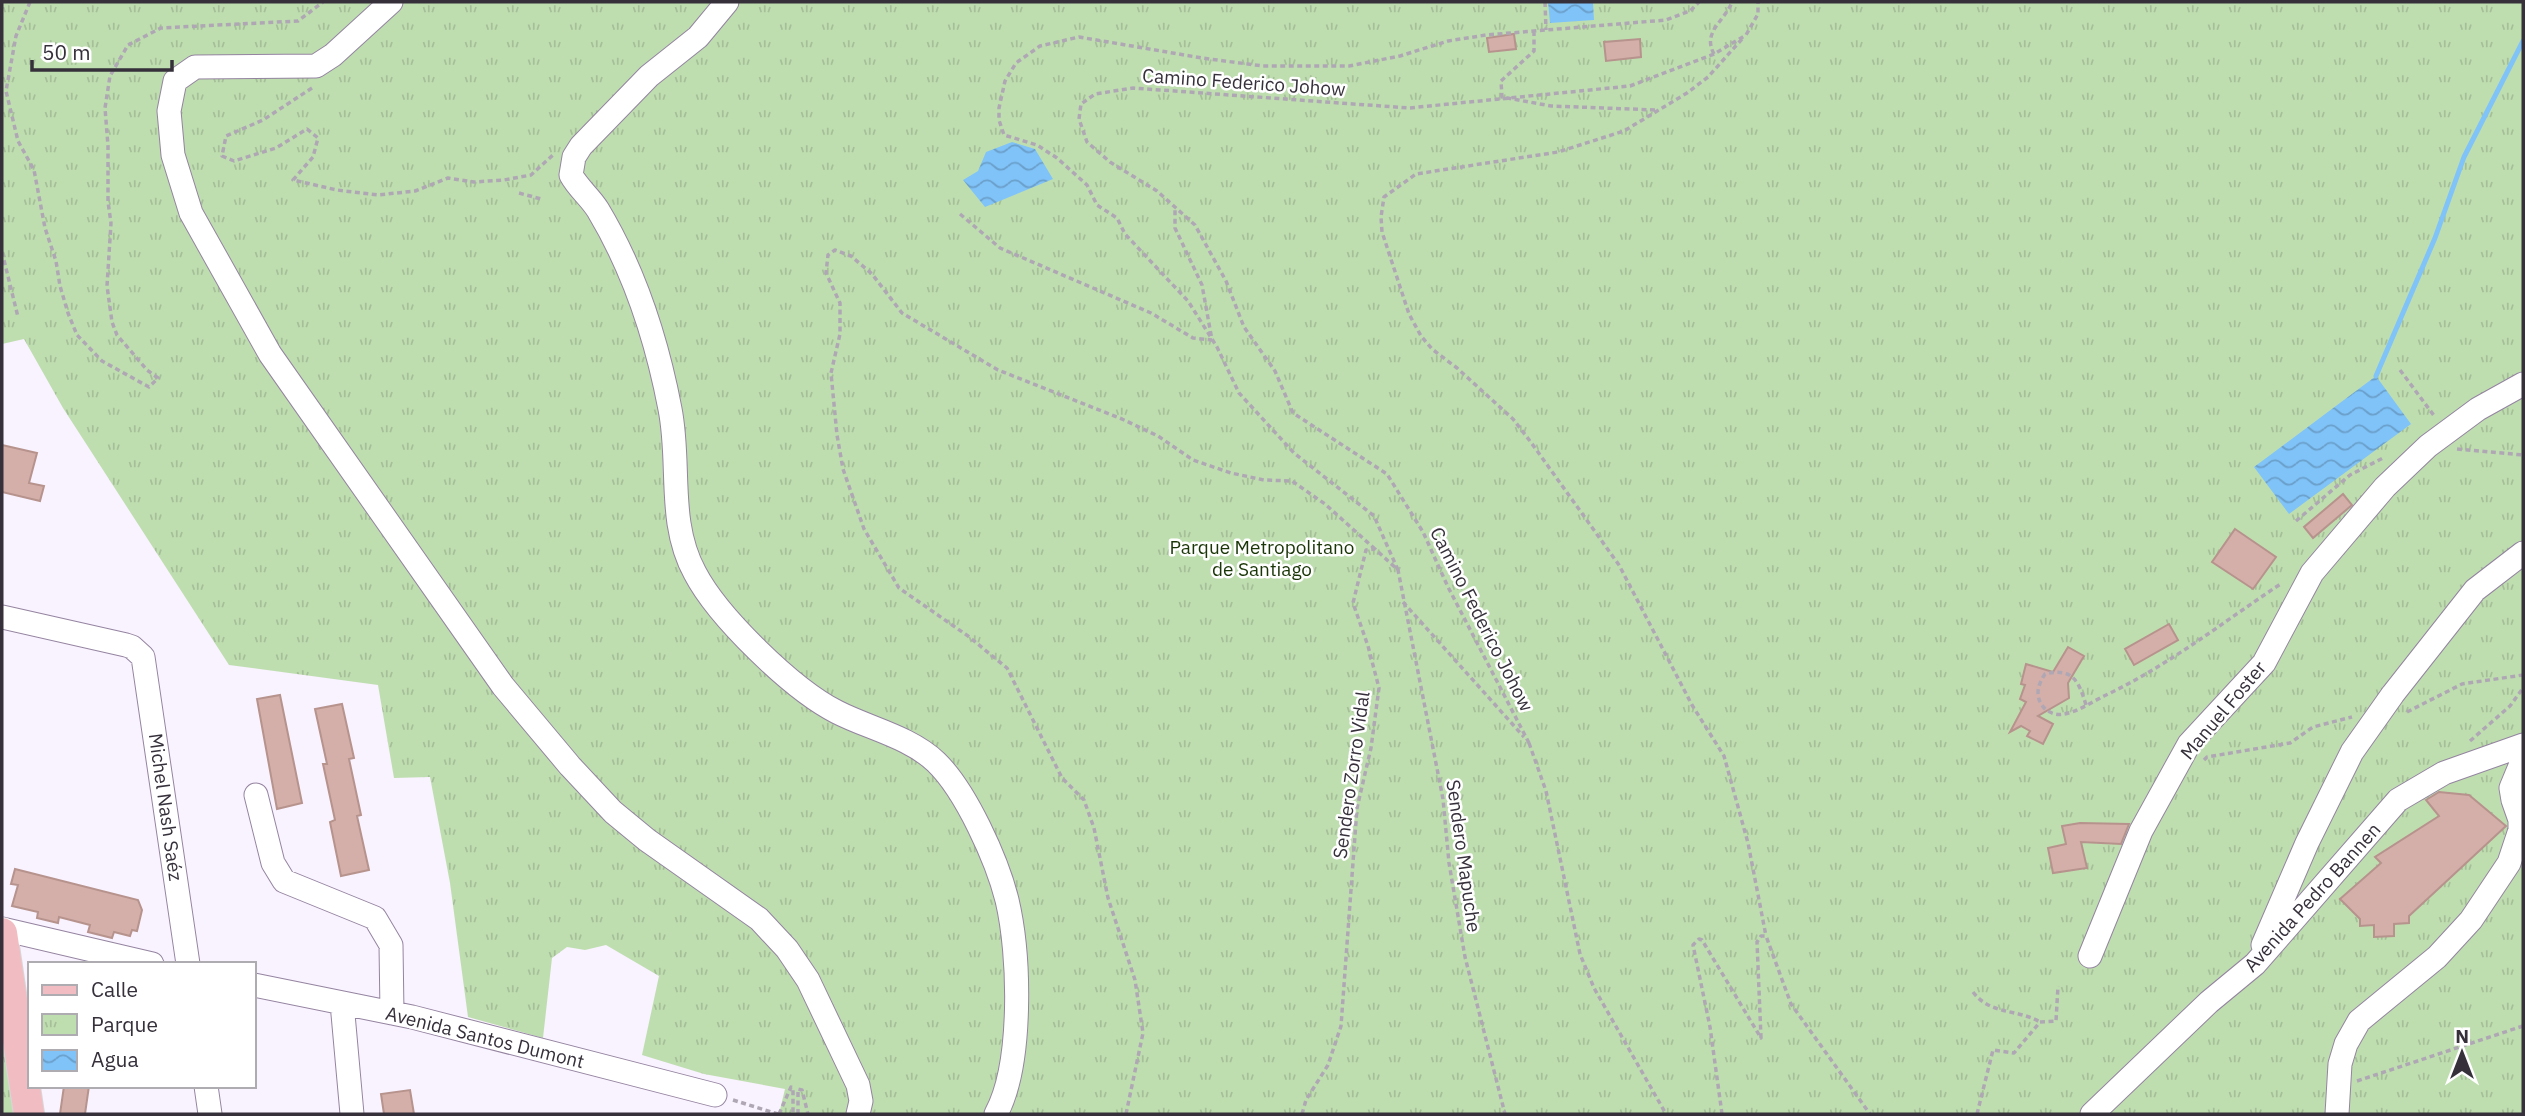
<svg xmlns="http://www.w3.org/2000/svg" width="2525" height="1116" viewBox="0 0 2525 1116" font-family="'IBM Plex Sans',sans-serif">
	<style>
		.park { fill: url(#park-tufts) }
		.water { fill: url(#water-waves) }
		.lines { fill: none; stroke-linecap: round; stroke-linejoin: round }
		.stream { stroke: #80c3f8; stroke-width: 5 }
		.building { fill: #d4aea9; stroke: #b7938d; stroke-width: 2 }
		.minor-casing { stroke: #9484a0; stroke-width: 25 }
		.major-casing { stroke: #d7d6d8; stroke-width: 32 }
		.path { stroke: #afa8b4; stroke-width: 3.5; stroke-dasharray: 5 3.5; stroke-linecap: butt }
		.minor { stroke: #fff; stroke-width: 23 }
		.major { stroke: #f1bdc2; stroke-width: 30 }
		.labels { text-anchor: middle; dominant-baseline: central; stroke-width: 5; stroke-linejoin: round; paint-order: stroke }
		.street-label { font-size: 19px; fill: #36303b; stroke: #fff }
		.park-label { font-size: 19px; fill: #1a3607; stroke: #fff }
	</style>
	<defs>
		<pattern id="park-tufts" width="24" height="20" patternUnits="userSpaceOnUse" patternTransform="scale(1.75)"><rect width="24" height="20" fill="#bfdeb0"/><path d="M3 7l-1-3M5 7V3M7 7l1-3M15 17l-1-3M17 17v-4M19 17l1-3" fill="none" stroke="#a5bf98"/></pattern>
		<pattern id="water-waves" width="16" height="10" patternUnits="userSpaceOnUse" patternTransform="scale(1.75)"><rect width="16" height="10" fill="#80c3f8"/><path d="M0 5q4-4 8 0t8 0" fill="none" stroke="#6a9fca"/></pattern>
	</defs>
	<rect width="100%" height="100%" fill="#f9f2ff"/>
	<path class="park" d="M2,2H2523V1114H779L785,1089L704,1074L642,1055L659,976L606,945L585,950L567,947L552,958L543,1038L468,1017L450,883L430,777L394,778L378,685L229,665L63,408L24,339L2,344Z
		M2,1012L17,1114H2Z"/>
	<path class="water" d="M1548,2H1593L1594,20L1550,23Z
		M1012,142L1035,149L1053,179L985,207L963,180L978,171L986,152Z
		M2376,376L2411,424L2289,514L2254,467Z"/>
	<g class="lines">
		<path class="stream" d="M2376,376L2435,238L2464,157L2523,41"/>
	</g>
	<path class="building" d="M1514,34L1516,49L1489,52L1487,38Z
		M1640,39L1641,57L1606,61L1604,42Z
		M2,445L37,453L29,483L44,486L40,501L2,492Z
		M2343,494L2352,505L2313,538L2304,527Z
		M2235,529L2276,557L2253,589L2212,562Z
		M2169,624L2178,640L2134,665L2125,649Z
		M2068,647L2084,656L2068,683L2069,698L2038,716L2053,724L2043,744L2027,736L2030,731L2021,726L2010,732L2026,702L2020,699L2025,685L2021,684L2026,664L2053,672Z
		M280,695L302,803L277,809L257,699Z
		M342,704L354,758L349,759L361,815L357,816L369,870L341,876L330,822L335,820L323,764H327L315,709Z
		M2439,792L2469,795L2506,826L2409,916V923L2394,924V936L2374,937V925L2360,926V919L2340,899L2381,863L2375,857L2439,816L2426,800Z
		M2080,823L2129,824L2121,844L2081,842L2087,868L2053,873L2048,848L2066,844L2062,826Z
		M15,869L138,900L142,910L137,931L132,930L130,936L114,932L112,938L88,932L90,925L59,917L58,923L37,918L38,912L12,906L18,885L11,884Z
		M64,1086H89L85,1114H60Z
		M410,1090L414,1114H384L381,1094Z"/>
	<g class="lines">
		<g class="minor-casing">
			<path id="minor" d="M391,2L333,55L316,66L195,67L175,81L169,111L173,155L191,213L270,354L503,686L570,766L613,812L647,840L759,919L787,949L808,980L858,1085L861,1101L858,1114
				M727,2L698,37L649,76L581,146L574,157L571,175C578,188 590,197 598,210C634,270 657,341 670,409C681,464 667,522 695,573C718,617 792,689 837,712C868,728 910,737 936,762C966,791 997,860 1007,900C1020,955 1023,1064 996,1114
				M2,617L126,645L132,647L143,657L188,964
				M256,795L273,863L284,881L375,918L391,945L392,1013
				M2,929L152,964
				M2263,945L2307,843L2352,752L2393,694L2475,590L2523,553
				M2090,956L2141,831L2189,744L2264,663L2312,573L2385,487L2428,446L2478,409L2523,384
				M254,985L412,1017L715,1095
				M342,1003L352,1114
				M206,1086L210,1114
				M2092,1114L2209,1002L2255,964L2398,800L2444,773L2523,745
				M2337,1114L2340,1064L2346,1044L2359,1021L2437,957L2471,920L2509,863L2520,830V820L2513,800L2511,788L2523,759"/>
		</g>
		<g class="major-casing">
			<path id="major" d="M2,933L29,1114"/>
		</g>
		<path class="path" d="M30,2L16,36L6,91L18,141L34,170L45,228L56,261L60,286L68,313L77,335L102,361L149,387L158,378L147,370L117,335L112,322L107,286L111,223L108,202V146L105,108L110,76L128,45L161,28L298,21L323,2
			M1545,2L1546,30
			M1534,31V51L1501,81L1502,97L1551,106L1656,110
			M1742,39L1708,77L1687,93L1624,131L1558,152L1416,174L1384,197L1381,217L1382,232L1409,314L1421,336L1432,349L1457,368L1513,419L1530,441L1619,565L1692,705L1724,756L1748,843L1766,936
			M1714,54C1702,32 1724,22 1732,2
			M312,88L263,120L226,136L222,156L234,161L276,148L307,129L318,138L313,157L293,180L337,190L378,195L415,191L448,178L474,182L504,180L531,175L554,154
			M519,193L541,199
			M960,214L1000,248L1151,313L1193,338L1212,340L1202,285L1175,228V207
			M2,252L18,317
			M2400,370L2435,417
			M2457,449L2523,455
			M2296,521L2350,475L2385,457
			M1398,570L1374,516L1294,453L1239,393L1217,347L1188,301L1125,234L1117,218L1097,205L1087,185L1057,158L1037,145L1004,135L999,120V108L1005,81L1016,63L1040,46L1079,37L1202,58L1263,66H1349L1400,56L1448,41L1486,35L1666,20L1690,11L1699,2
			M1403,602L1524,737
			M2086,705C2079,682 2073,667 2045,674C2039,683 2035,693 2041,704C2046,712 2056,716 2064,714C2077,712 2092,702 2104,696C2168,666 2223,622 2282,583
			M2407,712L2462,684L2523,675
			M2470,741L2510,706L2523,688
			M1529,743L1448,587L1423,532L1387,474L1293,413L1275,371L1244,327L1226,281L1195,225L1157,191L1110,162L1087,142L1079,119L1081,104L1095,94L1133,88L1409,108L1630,86L1714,54L1746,35L1758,14V2
			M1529,743L1546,791L1580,954L1594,988L1666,1114
			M2204,760L2207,757L2290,743L2313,727L2352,717
			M1973,992C1990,1015 2018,1009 2040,1022
			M2040,1022L2056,1021L2058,986
			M2357,1081L2523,1026
			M733,1100L778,1114
			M779,1114L791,1087L793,1088V1114
			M798,1114V1089L802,1090L808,1114
			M1126,1114L1143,1033L1135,980L1108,898L1094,828L1084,800L1062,778L1007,668L968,636L899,588L864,529L843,469L837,435L831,373L840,334V303L826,273L828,255L835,250L851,256L872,274L902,313L998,370L1122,419L1158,436L1193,460L1231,473L1264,480L1292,481L1325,504L1375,549
			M1302,1114L1306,1100L1328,1065L1341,1026L1357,808L1371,748L1379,688L1368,646L1353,603L1366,550L1375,549L1398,570L1443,799L1449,863L1465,957L1505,1114
			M1722,1114L1710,1027L1693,945L1699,939L1702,940L1761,1038L1757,942L1761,936H1766L1791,1004L1870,1114
			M1977,1114L1993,1050L2014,1053L2040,1022"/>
		<use href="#minor" class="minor"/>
		<use href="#major" class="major"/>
	</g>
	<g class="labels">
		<g class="street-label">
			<text transform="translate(1244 82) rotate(4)">Camino Federico Johow</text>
			<text transform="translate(1482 619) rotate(63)">Camino Federico Johow</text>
			<text transform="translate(2223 710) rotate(-50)">Manuel Foster</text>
			<text transform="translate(1351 775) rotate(-82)">Sendero Zorro Vidal</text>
			<text transform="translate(166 807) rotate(82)">Michel Nash Saéz</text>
			<text transform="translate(1464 856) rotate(82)">Sendero Mapuche</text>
			<text transform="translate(2312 897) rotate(-48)">Avenida Pedro Bannen</text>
			<text transform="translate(485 1037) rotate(14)">Avenida Santos Dumont</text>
		</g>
		<g class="park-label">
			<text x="1262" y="547">Parque Metropolitano<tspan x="1262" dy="22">de Santiago</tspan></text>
		</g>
	</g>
	<rect width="2525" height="1116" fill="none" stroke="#36303b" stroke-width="7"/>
	<rect x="28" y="962" width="228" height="126" fill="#ffffff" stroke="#afacb1" stroke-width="2"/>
	<rect x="42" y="985" width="35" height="10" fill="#f1bdc2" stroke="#afacb1" stroke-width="2"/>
	<text x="91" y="997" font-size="21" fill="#36303b">Calle</text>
	<rect x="42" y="1014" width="35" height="21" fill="url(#park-tufts)" stroke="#afacb1" stroke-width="2"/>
	<text x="91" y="1032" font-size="21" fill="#36303b">Parque</text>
	<rect x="42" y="1050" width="35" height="21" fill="url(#water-waves)" stroke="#afacb1" stroke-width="2"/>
	<text x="91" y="1067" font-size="21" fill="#36303b">Agua</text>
	<g transform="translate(2462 1053)" stroke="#ffffff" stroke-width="5" paint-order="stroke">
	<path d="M0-5L12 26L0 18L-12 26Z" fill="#36303b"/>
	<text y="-10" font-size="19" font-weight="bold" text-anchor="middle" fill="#36303b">N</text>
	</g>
	<path d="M32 60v10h140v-10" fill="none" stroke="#36303b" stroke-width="3.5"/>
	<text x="42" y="60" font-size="21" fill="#36303b" stroke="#ffffff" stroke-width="5" paint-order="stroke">50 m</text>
</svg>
